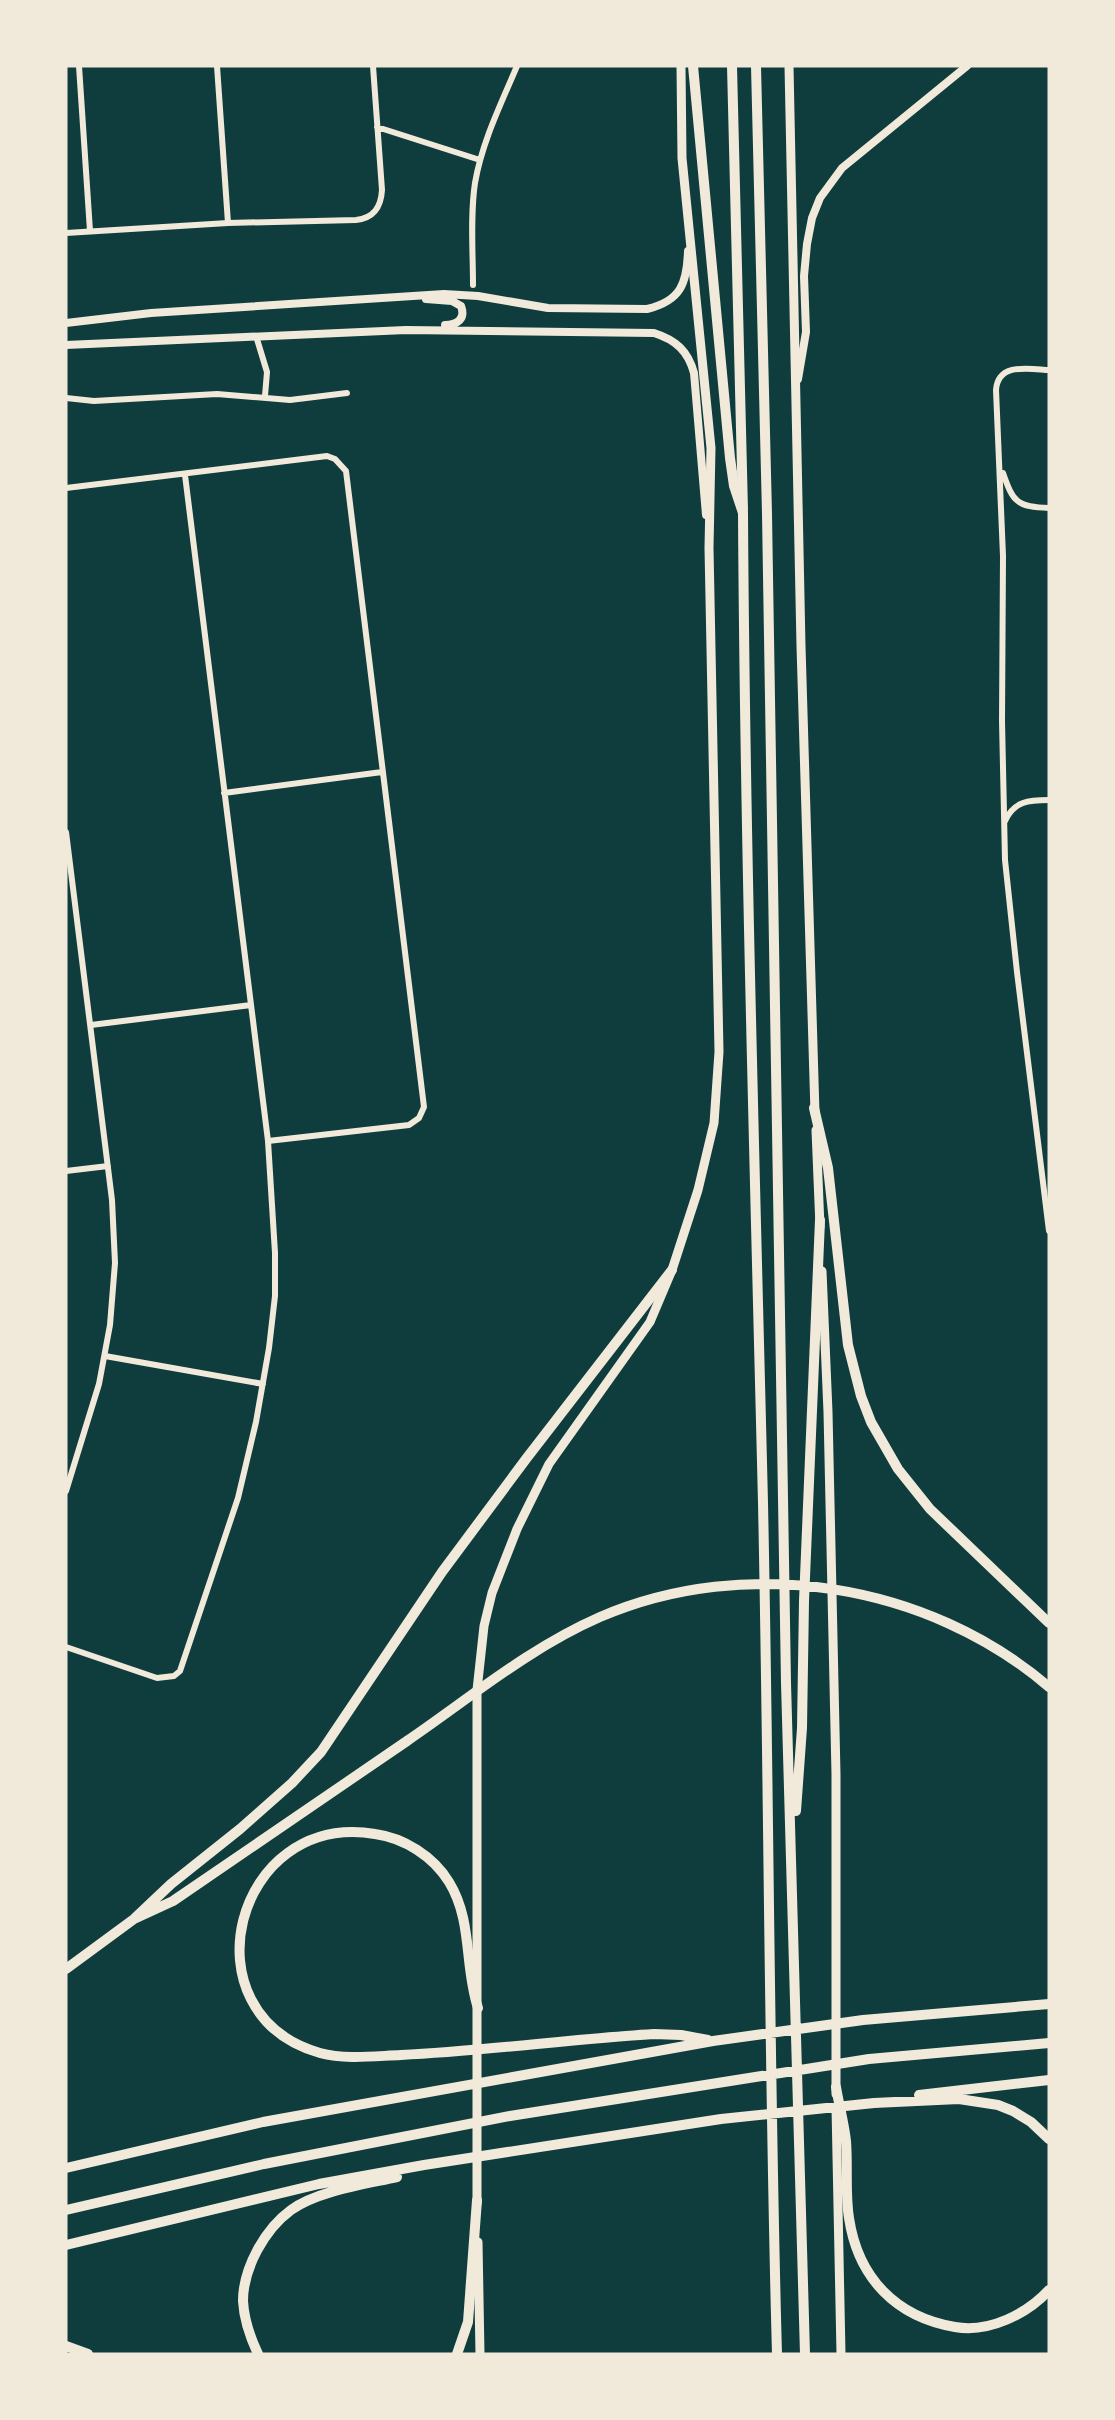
<svg xmlns="http://www.w3.org/2000/svg" width="1115" height="2420" viewBox="0 0 1115 2420" font-family="'DejaVu Sans',sans-serif">
	<style>
		.lines { fill: none; stroke-linecap: round; stroke-linejoin: round }
		.minor { stroke: #f1e9da; stroke-width: 6 }
		.tertiary { stroke: #f1e9da; stroke-width: 8 }
		.secondary { stroke: #f1e9da; stroke-width: 8 }
		.primary { stroke: #f1e9da; stroke-width: 9 }
		.trunk { stroke: #f1e9da; stroke-width: 10 }
		.motorway { stroke: #f1e9da; stroke-width: 10 }
	</style>
	<rect width="100%" height="100%" fill="#0f3d3e"/>
	<g class="lines">
		<path class="minor" d="M79,66L90,231
			M217,66L228,223
			M377,127L480,160
			M66,233L228,223L356,220C374,218 381,207 382,190L373,66
			M473,285C473,252 470,216 475,183C482,142 501,104 517,66
			M256,336L267,372L265,396
			M1049,370C1030,369 998,362 996,390L1003,556L1002,721L1005,860L1017,972L1049,1231
			M66,398L94,401L217,394L290,400L347,393
			M1003,473C1013,502 1017,507 1049,508
			M66,488L327,456L335,459L346,471L424,1107L419,1118L409,1125L268,1141
			M224,793L382,772
			M1005,821C1014,801 1029,800 1049,800
			M66,832L112,1200L115,1263L110,1325L99,1384L66,1491
			M91,1025L251,1005
			M66,1171L108,1166
			M105,1356L263,1384
			M66,1647L157,1678L174,1676L180,1671L238,1498L256,1422L269,1348L275,1296V1253L268,1141L185,475"/>
		<path class="tertiary" d="M798,379L806,332L804,276L807,244L812,218L820,198L842,168L967,66"/>
		<path class="secondary" d="M426,299L452,301L461,306C466,319 457,325 445,325
			M66,323L151,313L444,294L478,296L548,308L647,309C681,301 687,283 688,251
			M66,345L406,330L654,333C676,340 688,351 694,373L706,515"/>
		<path class="primary" d="M789,66L801,646L815,1113
			M816,1130L820,1227
			M822,1271L828,1412L836,1774V2094
			M836,2107L841,2354
			M477,2204V1690L484,1626L492,1593L517,1529L549,1464L650,1322L672,1270L698,1190L714,1123L719,1052L709,548L711,448L682,158L681,66
			M478,2242L480,2354"/>
		<path class="trunk" d="M732,66L743,510
			M756,66L767,514"/>
		<path class="motorway" d="M693,66L730,458L734,486L743,513C745,843 755,1173 763,1503C769,1787 769,2070 777,2354
			M767,514L786,1683L805,2354
			M814,1108L828,1168L848,1345L861,1396L871,1422L898,1469L930,1509L1049,1623
			M796,1811L802,1728L804,1601L820,1220
			M134,1919L173,1901C251,1847 329,1794 407,1741C470,1698 529,1648 600,1617C746,1554 928,1583 1049,1687
			M66,1969L134,1919L171,1884L240,1829L292,1783L321,1752L442,1572L526,1459L672,1270
			M478,2008C464,1966 473,1921 449,1882C433,1856 404,1838 375,1834C234,1811 183,2014 320,2053C346,2060 375,2056 401,2055C486,2051 570,2039 654,2034L681,2035L708,2040
			M836,2087C839,2105 844,2123 846,2141C848,2166 845,2193 849,2218C858,2278 896,2317 955,2327C989,2333 1027,2314 1049,2290
			M919,2095L1049,2080
			M66,2168L263,2122L713,2041L863,2020L1049,2004
			M66,2210L264,2164L510,2116L869,2059L1049,2043
			M66,2245L319,2184L424,2165L721,2119L874,2103L959,2099L998,2105L1013,2111L1031,2122L1049,2139
			M66,2346L88,2354
			M258,2354C250,2337 244,2320 243,2301C243,2268 265,2229 291,2210C317,2191 366,2184 397,2177
			M457,2354L468,2322L477,2200"/>
	</g>
	<rect width="1115" height="2420" fill="none" stroke="#f1e9da" stroke-width="135"/>
</svg>
